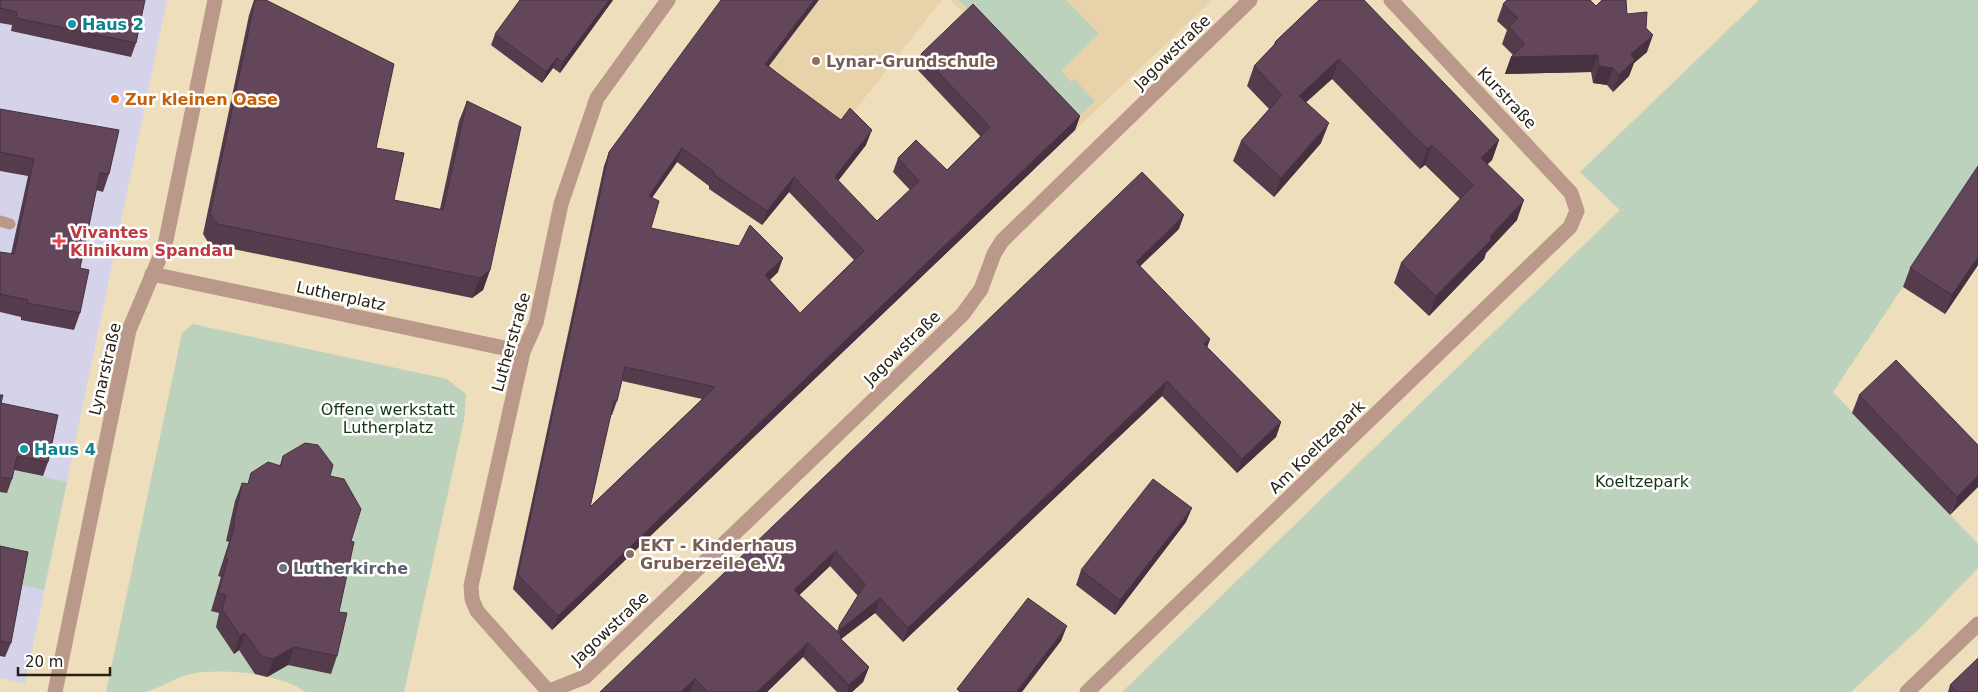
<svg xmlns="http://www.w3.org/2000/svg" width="1978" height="692" viewBox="0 0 1978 692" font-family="'DejaVu Sans',sans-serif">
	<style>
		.built { fill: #e7d2aa }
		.medical { fill: #d5d3e9 }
		.green { fill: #bdd2bc }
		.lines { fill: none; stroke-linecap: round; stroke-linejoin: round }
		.service { stroke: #ba988a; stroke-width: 11 }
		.minor { stroke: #ba988a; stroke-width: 15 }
		.wall { fill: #553c4d; fill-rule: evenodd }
		.shaded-wall { fill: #45313f }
		.building { fill: #63465a; stroke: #45313f; fill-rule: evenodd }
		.culture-dot { fill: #0f9aa8; stroke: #fff; stroke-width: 2 }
		.education-dot { fill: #8d6e63; stroke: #fff; stroke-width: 2 }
		.food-dot { fill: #e8710a; stroke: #fff; stroke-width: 2 }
		.health-dot { fill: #e0444e; stroke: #fff; stroke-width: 2 }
		.worship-dot { fill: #6b7280; stroke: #fff; stroke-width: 2 }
		.labels { text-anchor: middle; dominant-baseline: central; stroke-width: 5; stroke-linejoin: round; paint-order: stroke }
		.culture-label { font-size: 16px; font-weight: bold; fill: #0d838f; stroke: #fff; text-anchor: start }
		.street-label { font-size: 16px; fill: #272013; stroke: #fff }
		.education-label { font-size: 16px; font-weight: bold; fill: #785e54; stroke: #fff; text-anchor: start }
		.food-label { font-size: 16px; font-weight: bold; fill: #c56008; stroke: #fff; text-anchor: start }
		.health-label { font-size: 16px; font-weight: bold; fill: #be3a42; stroke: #fff; text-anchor: start }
		.park-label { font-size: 16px; fill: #143614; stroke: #fff }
		.worship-label { font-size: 16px; font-weight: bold; fill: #5b616d; stroke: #fff; text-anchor: start }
	</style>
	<rect width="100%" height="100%" fill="#efdebb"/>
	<path class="built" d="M726,0H942L836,134L760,78Z
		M951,0H1212L1075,130Z"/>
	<path class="medical" d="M0,0H167L25,684L0,678Z"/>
	<path class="green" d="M959,0H1066L1099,34L1061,71L1071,82L1074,79L1095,101L1074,121Z
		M1759,0H1978V174L1833,392L1978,544V568L1921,627L1851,692H1122L1620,210L1580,172Z
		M193,324L447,379L466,394L464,420L404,692H306C279,673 223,668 191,674C175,677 160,689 145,692C133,692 119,692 106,692L182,333Z
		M12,470L67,482L44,590L20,585L0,561V492Z"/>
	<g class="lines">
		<path class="service" d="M0,221L10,224"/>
		<path class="minor" d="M152,274L523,352
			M548,691L477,611L472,599L471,586L523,352L536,323L561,204L597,98L668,0
			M55,692L129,330L165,245L215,0
			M547,692L585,677L963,314L981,289L994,254L1002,241L1250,0
			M1087,692L1570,227L1577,211L1571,193L1391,0
			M1907,692L1978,624"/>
	</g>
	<path class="wall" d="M0,0L136,43L131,57L11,31L12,25L0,23Z
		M254,0H266L376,148L394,200L440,209L459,121L467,101L490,270L483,290L472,298L209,244L203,234L249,15Z
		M613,0L560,73L553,68L542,83L491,45L495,34Z
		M1319,0L1499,140L1492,160L1487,164L1517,220L1486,253L1484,259L1429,316L1394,283L1401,263L1460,199L1425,165L1420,169L1408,157L1332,79L1306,102L1321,143L1274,197L1233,161L1241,141L1269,109L1247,86L1254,66L1273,46L1275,42Z
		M1503,4L1596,6L1627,14L1646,28L1647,52L1634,63L1629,76L1613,92L1607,85L1593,83L1591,72L1505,74L1511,57L1513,55L1502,44L1507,30L1497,21Z
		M921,54L1080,116L1075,130L552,630L513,589L604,166L609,152L769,66L866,145L838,181L877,221L910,190L893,172L898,158L947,170L981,137L916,68ZM677,162L709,186V189L762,225L789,192L854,260L800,313L770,280L778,272L651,228L652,198ZM622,381L702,399L590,507L610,415H612L617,401Z
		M0,109L109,174L103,192L96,190L80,268V313L74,330L21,320V317L0,312V252L11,254L28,176L0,171Z
		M1179,229L1140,266L1210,339L1207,347L1281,422L1276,437L1237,473L1162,396L903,642L875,613L841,639L869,667L863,682L852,692H837L803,657L767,692H600ZM830,566L858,596L839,626L837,631L799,595Z
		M1978,265L1945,314L1903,287L1910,268Z
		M0,395L1,403L48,462L43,476L14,470L12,479L7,493L0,492Z
		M1859,395L1978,445L1950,515L1852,413Z
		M283,456L330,476L351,541L339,612L337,656L331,674L288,665L267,677L255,674L239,650L234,654L216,627L219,613L211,611L221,577L218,576L229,542L226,541L235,501L242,483L248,484L251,473L280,465Z
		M1186,522L1115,615L1076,585L1081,570Z
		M0,546L11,643L5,657L0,656Z
		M1950,685L1978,692H1948Z"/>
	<path class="shaded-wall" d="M609,0H613L560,73L563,62Z
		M814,0H819L760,78L765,64Z
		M1653,35L1647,52L1634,63L1629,76L1613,92L1619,75L1631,54Z
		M1598,55L1591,72L1505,74L1511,57Z
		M557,58L553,68L542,83L546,72Z
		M1339,59L1332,79L1292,115L1299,96Z
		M1599,66L1613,68L1607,85L1593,83Z
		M1080,116L1075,130L552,630L558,616Z
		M1329,123L1321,143L1274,197L1281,178Z
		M872,130L866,145L830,191L835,177Z
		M1499,140L1492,160L1474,178L1481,158Z
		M1432,145L1425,165L1420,169L1428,149Z
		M682,148L677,162L643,210L649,196Z
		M794,177L789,192L762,225L767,211Z
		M1524,200L1517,220L1486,253L1484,259L1429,316L1436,296Z
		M1184,215L1179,229L1130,276L1136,262Z
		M1978,257V265L1945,314L1952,295Z
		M783,258L778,272L760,289L765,275Z
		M490,270L483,290L472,298L480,278Z
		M1210,339L1205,354L1204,344Z
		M1167,381L1162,396L903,642L908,628Z
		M1281,422L1276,437L1237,473L1242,459Z
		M1978,476V487L1950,515L1957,497Z
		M1192,508L1186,522L1115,615L1120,600Z
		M835,551L830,566L789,605L794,590Z
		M880,598L875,613L836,643L841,629Z
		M1067,626L1061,641L1022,692H1016Z
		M245,633L239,650L234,654L240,636Z
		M808,643L803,657L767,692H757Z
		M294,647L288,665L267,677L273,659Z
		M869,667L863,682L852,692H847L849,685Z
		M695,679L690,692H681Z"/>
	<path class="building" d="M0,0H145L136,43L16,18L17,12L0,8Z
		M255,0H266L394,64L376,148L404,153L394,200L443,210L467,101L521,127L490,270L480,278L217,224L210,214Z
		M520,0H609L563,62L557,58L546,72L495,34Z
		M721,0H814L765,64L841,120L850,108L872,130L835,177L877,221L919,181L898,158L916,140L947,170L990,127L921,54L973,4L1080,116L558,616L518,575L609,152ZM682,148L714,172V175L767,211L794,177L864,251L800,313L765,275L783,258L750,225L739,246L651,228L659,201L649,196ZM625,367L715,387L590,507L614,401H617Z
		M1319,0H1364L1499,140L1481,158L1524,200L1490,237L1492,239L1436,296L1401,263L1473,185L1432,145L1428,149L1415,137L1339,59L1299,96L1329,123L1281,178L1241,141L1282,95L1254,66L1276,43L1275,42Z
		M1507,0H1590L1596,6L1602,0H1626L1627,14L1647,12L1646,28L1653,35L1631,54L1635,60L1619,75L1613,68L1599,66L1598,55L1511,57L1525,44L1509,27L1518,18L1503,4Z
		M0,109L119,130L109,174L100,173L87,235L80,268L89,270L80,313L27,303L28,300L0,294V252L14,254L34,159L0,152Z
		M1978,166V257L1952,295L1910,268Z
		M1142,172L1184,215L1136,262L1210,339L1204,344L1281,422L1242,459L1167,381L908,628L880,598L841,629L839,626L865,584L835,551L794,590L841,635L840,638L869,667L849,685L808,643L757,692H708L695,679L681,692H600Z
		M1896,360L1978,445V476L1957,497L1859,395Z
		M0,395H3L1,403L58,415L48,462L17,456L12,479L0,477Z
		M305,443L318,445L333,465L330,476L344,479L361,509L351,541L354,542L339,612L347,613L337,656L294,647L273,659L261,656L245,633L240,636L222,609L226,595L218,593L228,559L225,558L235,524H233L242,483L248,484L251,473L268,462L281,466L283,456Z
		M1153,479L1192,508L1120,600L1081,570Z
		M0,546L28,552L11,643L0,641Z
		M1028,598L1067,626L1016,692H960L957,689Z
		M1978,658V692H1957L1950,685Z"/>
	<g class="culture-dot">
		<circle cx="72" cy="24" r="5"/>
		<circle cx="24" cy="449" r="5"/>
	</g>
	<g class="education-dot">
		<circle cx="816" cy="61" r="5"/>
		<circle cx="630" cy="554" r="5"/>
	</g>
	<circle class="food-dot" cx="115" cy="99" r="5"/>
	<path class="health-dot" d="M56.5 233.5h5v5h5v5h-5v5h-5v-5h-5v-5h5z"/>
	<circle class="worship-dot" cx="283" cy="568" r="5"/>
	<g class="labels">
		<g class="culture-label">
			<text x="82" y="24">Haus 2</text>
			<text x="34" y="449">Haus 4</text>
		</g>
		<g class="street-label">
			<text transform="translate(1172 52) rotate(-44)">Jagowstraße</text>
			<text transform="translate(1507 98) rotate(47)">Kurstraße</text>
			<text transform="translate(341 296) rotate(12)">Lutherplatz</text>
			<text transform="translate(511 342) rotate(-74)">Lutherstraße</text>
			<text transform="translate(902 348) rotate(-44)">Jagowstraße</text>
			<text transform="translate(105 369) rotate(-77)">Lynarstraße</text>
			<text transform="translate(1317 447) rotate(-44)">Am Koeltzepark</text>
			<text transform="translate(610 628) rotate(-43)">Jagowstraße</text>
		</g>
		<g class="education-label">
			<text x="826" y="61">Lynar-Grundschule</text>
			<text x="640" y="545">EKT - Kinderhaus<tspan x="640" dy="18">Gruberzeile e.V.</tspan></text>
		</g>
		<g class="food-label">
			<text x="125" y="99">Zur kleinen Oase</text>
		</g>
		<g class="health-label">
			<text x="70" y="232">Vivantes<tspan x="70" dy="18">Klinikum Spandau</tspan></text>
		</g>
		<g class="park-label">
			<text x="388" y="409">Offene werkstatt<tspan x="388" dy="18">Lutherplatz</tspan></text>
			<text x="1642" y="481">Koeltzepark</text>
		</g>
		<g class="worship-label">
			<text x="293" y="568">Lutherkirche</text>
		</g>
	</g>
	<path d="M18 667v8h92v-8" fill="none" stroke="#272013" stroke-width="2.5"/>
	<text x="25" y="667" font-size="15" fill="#272013" stroke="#ffffff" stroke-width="4" paint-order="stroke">20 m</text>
</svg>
